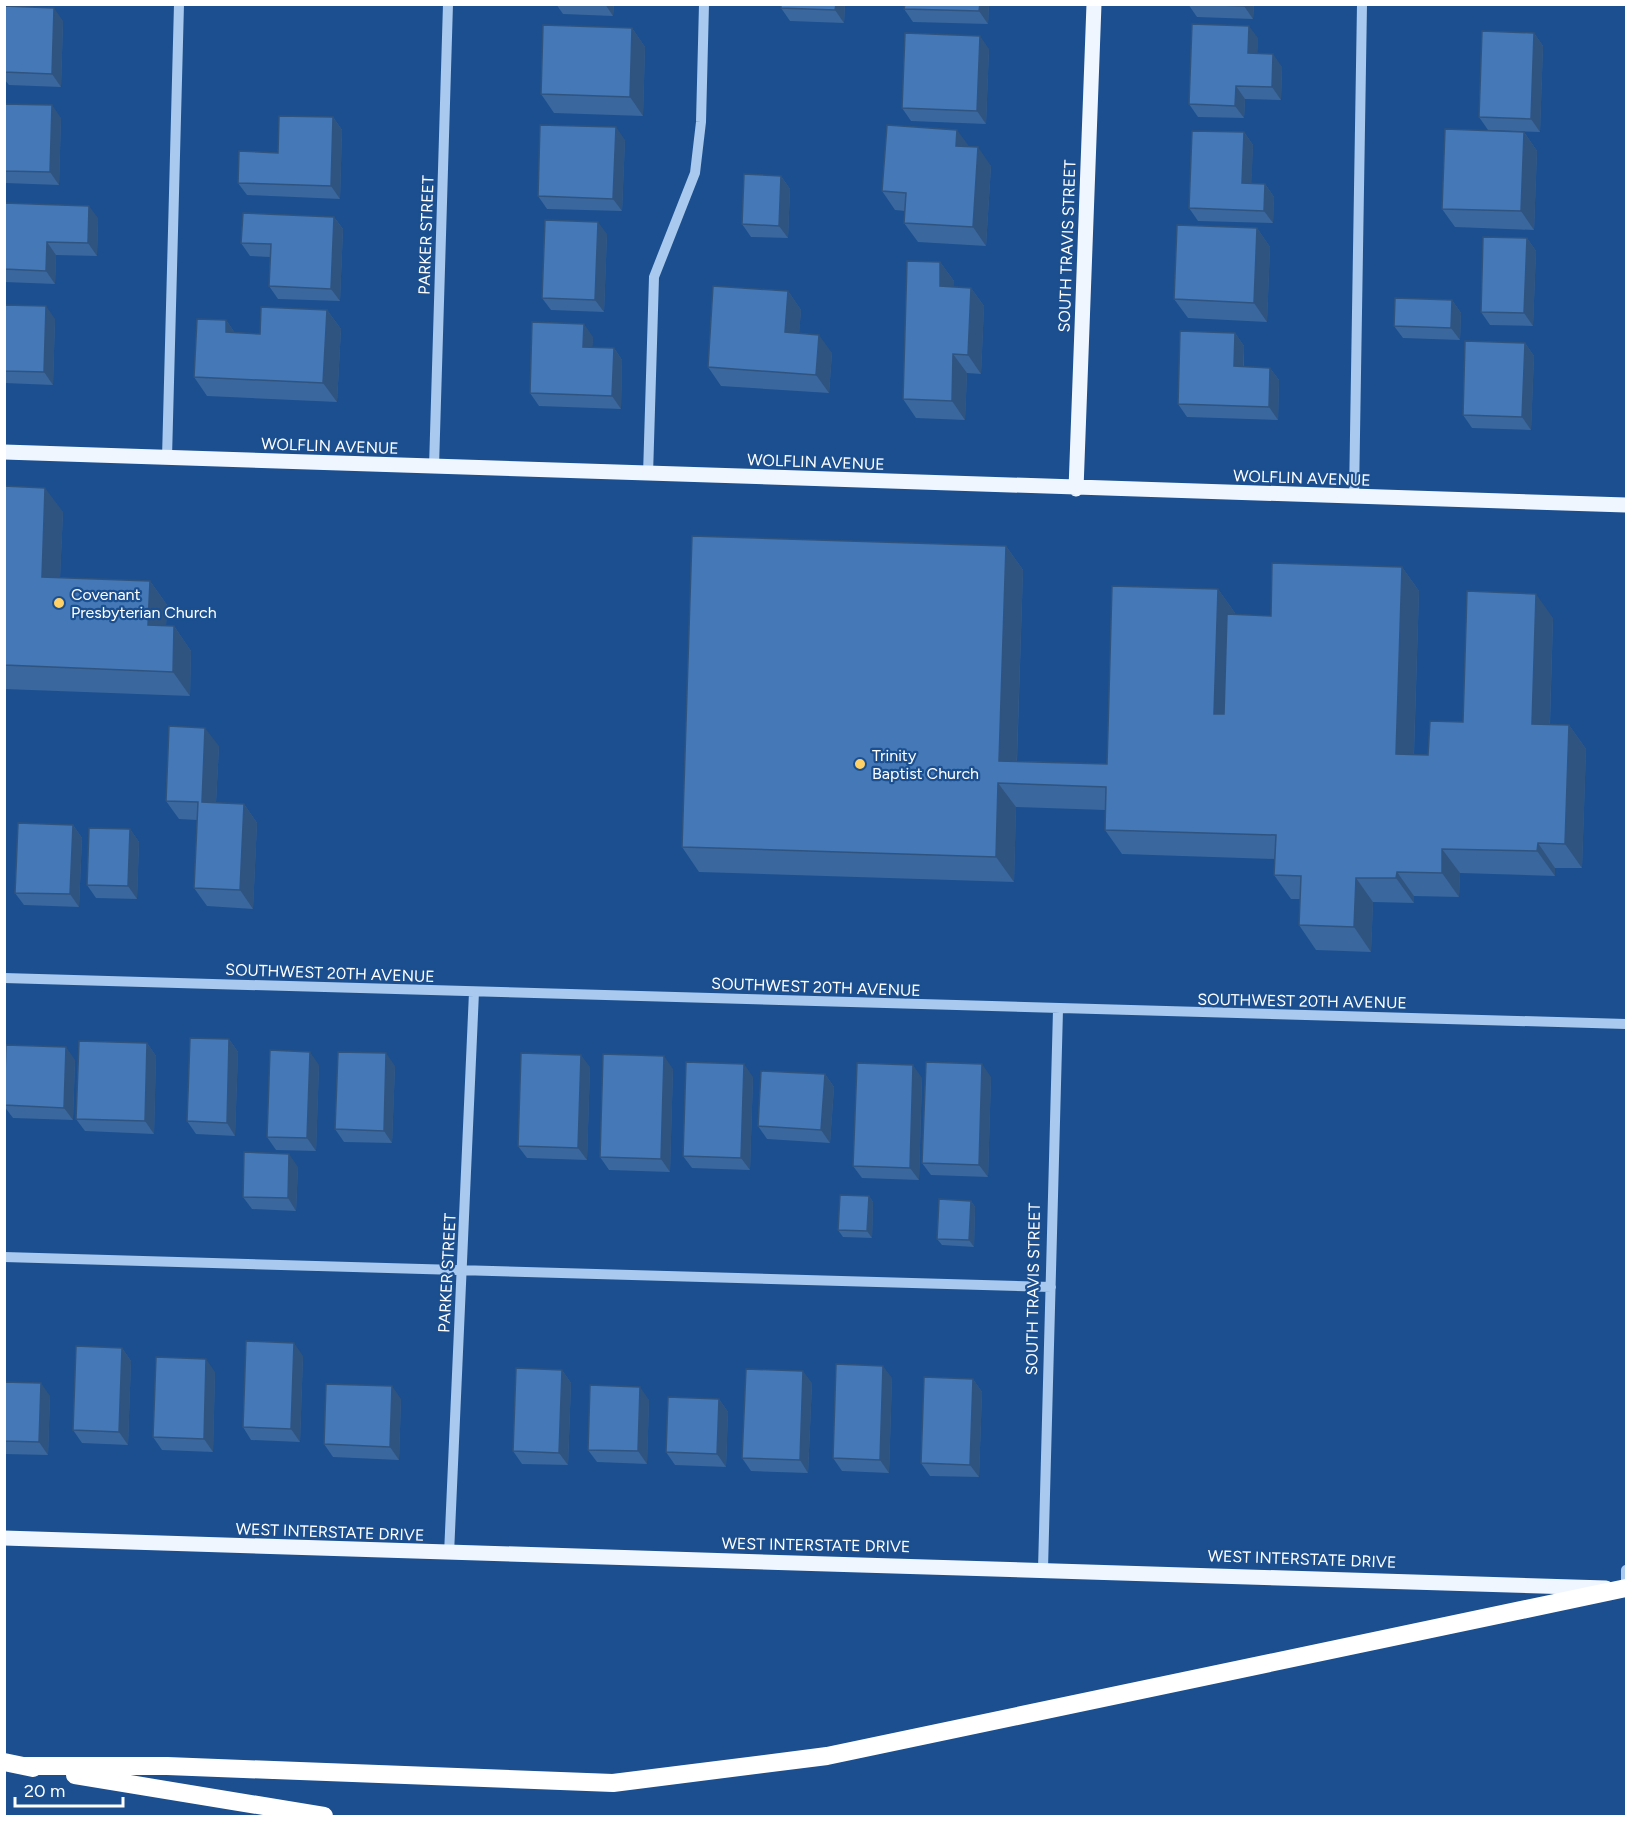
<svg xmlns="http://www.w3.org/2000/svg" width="1631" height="1821" viewBox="0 0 1631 1821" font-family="Figtree,sans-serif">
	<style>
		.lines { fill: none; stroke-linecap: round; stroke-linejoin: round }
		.minor { stroke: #a9c9ee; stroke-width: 10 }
		.major { stroke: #f0f6ff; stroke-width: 15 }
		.highway { stroke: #fff; stroke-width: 18 }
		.wall { fill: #3a679d }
		.shaded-wall { fill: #305480 }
		.building { fill: #4478b7; stroke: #305480; stroke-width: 1.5 }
		.poi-dot { fill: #ffd166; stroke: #1b4f8f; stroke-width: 2 }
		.labels { text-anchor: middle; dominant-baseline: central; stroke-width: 4.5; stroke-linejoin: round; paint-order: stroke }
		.street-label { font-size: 16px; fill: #fff; stroke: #1b4f8f }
		.poi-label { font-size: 16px; fill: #fff; stroke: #1b4f8f; text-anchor: start }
	</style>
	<rect width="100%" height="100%" fill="#1b4f8f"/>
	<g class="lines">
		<path class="minor" d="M167,458L179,4
			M434,467L448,4
			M648,475L654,277L695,173L701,122L704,4
			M1354,497L1362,4
			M4,978L1626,1024
			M4,1257L1051,1287
			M449,1554L474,992
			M1043,1569L1058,1010
			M1626,1588V1570"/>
		<path class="major" d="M4,452L1626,505
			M1076,489L1094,4
			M4,1538C538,1558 1072,1569 1606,1588"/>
		<path class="highway" d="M4,1762L33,1768
			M23,1766H167L613,1783L827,1756L1626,1588
			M75,1775L324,1816"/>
	</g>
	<path class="wall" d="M556,4H614L613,16L563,14Z
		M781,4H845L844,23L790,21L781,8Z
		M989,4L988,24L913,22L904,9Z
		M1188,4H1254L1253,19L1197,17Z
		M1489,4H1543V6Z
		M4,6L63,21L61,87L9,85L4,79Z
		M632,28L645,47L643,116L554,113L541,94Z
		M1534,33L1543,46L1540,132L1488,130L1479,117Z
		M1258,38L1257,54L1282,67L1281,100L1245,99L1244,118L1198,117L1189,104Z
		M989,49L986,124L911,121L902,108Z
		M4,104L61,118L59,185L5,183L4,182Z
		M333,117L342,130L340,199L247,195L238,183L278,153Z
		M1244,132L1253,145L1251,184H1265L1274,197L1273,223L1198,221L1189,208Z
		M1524,132L1537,151L1534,230L1455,227L1442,209Z
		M625,140L622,211L547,209L538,196Z
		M969,147L991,166L986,246L918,242L904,223L905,211L895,210L882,191Z
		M781,176L790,189L788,238L751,237L742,224Z
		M4,203L98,218L97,256L56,255L55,284L4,282Z
		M334,217L343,229L340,301L278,299L269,286L270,257L250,256L241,243Z
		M1257,228L1270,247L1267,322L1188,318L1174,299Z
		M607,234L604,312L551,310L542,298Z
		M1527,238L1536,251L1533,326L1490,325L1481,312Z
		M940,262L954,281L953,287L971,288L984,306L981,374L967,373L965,420L916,418L903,399Z
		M788,291L801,310L799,333L832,353L829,393L721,386L708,367Z
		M1452,300L1461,313L1460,340L1403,338L1394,326Z
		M4,305L55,319L53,385L4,383Z
		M327,310L341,329L337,402L207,396L194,377L226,320L235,333L260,334Z
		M1235,333L1244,346V367L1270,368L1279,380L1278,420L1187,417L1178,404Z
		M593,337L592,347L614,348L622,360L621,409L539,406L530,393Z
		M1525,343L1534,356L1531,430L1472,428L1463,415Z
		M4,486L63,512L60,578L150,581L167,605L166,626H174L191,651L190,696L4,689Z
		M1006,546L1023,570L1017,761L1107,764L1218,589L1235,613V614L1271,616L1402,567L1419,591L1414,754L1428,755L1463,722L1553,618L1550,724L1569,725L1586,749L1582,868H1555V876L1460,873L1459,897L1414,896V903L1373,902L1371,952L1316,950L1299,925L1300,899H1291L1274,875L1275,859L1122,854L1105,830V810L1016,807L1014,882L699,872L682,847Z
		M219,746L216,803L244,804L257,823L253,909L207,906L194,888L197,820L179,819L166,801Z
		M73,825L82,838L79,907L24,905L15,893Z
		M130,829L139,842L137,899L96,898L87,885Z
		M229,1039L238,1052L235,1136L196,1134L187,1121Z
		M147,1043L156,1056L154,1134L85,1131L76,1119Z
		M75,1060L73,1120L13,1118L4,1106V1085Z
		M319,1065L316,1151L276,1150L267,1137Z
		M395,1066L392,1143L344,1142L335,1129Z
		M590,1067L587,1160L527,1158L518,1146Z
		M673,1069L670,1172L609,1170L600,1157Z
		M825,1074L834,1087L830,1143L767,1139L758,1126Z
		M753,1077L750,1170L692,1168L683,1156Z
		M991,1077L988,1177L931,1175L922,1163Z
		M922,1078L919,1180L862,1178L853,1166Z
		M298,1167L296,1211L252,1209L243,1197Z
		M869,1196L873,1202L872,1238L843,1237L838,1230Z
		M971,1201L975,1207L974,1247L942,1245L937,1239Z
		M122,1348L131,1361L128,1445L82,1443L73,1430Z
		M303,1356L300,1442L251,1440L243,1427Z
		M562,1370L571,1383L568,1465L522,1464L513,1451Z
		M215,1372L213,1452L162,1450L153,1437Z
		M892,1378L889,1473L842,1471L833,1458Z
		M973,1379L982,1392L979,1477L930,1476L921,1463Z
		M4,1382L50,1396L48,1455L4,1454Z
		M812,1383L808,1473L751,1471L742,1458Z
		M401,1399L399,1460L333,1457L324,1444Z
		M719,1399L728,1412L726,1467L675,1465L666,1452Z
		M649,1400L647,1464L597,1462L588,1450Z"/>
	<path class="shaded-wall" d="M605,4H614L613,16Z
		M836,4H845L844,23L835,10Z
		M980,4H989L988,24L979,11Z
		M1244,4H1254L1253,19L1244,6Z
		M54,8L63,21L61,87L52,74Z
		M1249,26L1258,38L1257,66L1248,53Z
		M632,28L645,47L643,116L630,97Z
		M1534,33L1543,46L1540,132L1531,119Z
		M980,36L989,49L986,124L977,111Z
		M1273,54L1282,67L1281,100L1272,87Z
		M1236,86L1245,99L1244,118L1235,106Z
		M52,105L61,118L59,185L50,172Z
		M333,117L342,130L340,199L331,186Z
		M616,127L625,140L622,211L613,199Z
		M957,130L971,149L956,146Z
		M1244,132L1253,145L1251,196L1242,183Z
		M1524,132L1537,151L1534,230L1521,211Z
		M978,147L991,166L986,246L973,227Z
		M781,176L790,189L788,238L779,226Z
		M1265,184L1274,197L1273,223L1264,211Z
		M89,206L98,218L97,256L88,243Z
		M334,217L343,229L340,301L331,289Z
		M598,222L607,234L604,312L595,300Z
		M1257,228L1270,247L1267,322L1254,303Z
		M1527,238L1536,251L1533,326L1524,313Z
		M47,242L56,255L55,284L46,271Z
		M940,262L954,281L953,305L940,286Z
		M971,288L984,306L981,374L968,355Z
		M788,291L801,310L798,351L785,332Z
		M1452,300L1461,313L1460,340L1451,328Z
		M46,306L55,319L53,385L44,372Z
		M327,310L341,329L337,402L323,383Z
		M226,320L239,339L226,332Z
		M584,324L593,337L592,359L583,347Z
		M1235,333L1244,346L1243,379L1234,366Z
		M819,335L832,353L829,393L816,375Z
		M1525,343L1534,356L1531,430L1522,417Z
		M614,348L622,360L621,409L612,396Z
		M953,354L967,373L965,420L952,401Z
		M1270,368L1279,380L1278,420L1269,407Z
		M45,488L63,512L59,601L42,577Z
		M1006,546L1023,570L1016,783L999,761Z
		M1402,567L1419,591L1413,778L1396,754Z
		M150,581L167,605L165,650L148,625Z
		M1218,589L1235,613L1231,738L1214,714Z
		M1536,594L1553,618L1549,748L1532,724Z
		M174,626L191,651L190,696L173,672Z
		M1569,725L1586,749L1582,868L1565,844Z
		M205,728L219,746L215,821L202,802Z
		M998,783L1016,807L1014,882L996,857Z
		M244,804L257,823L253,909L240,890Z
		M73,825L82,838L79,907L70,894Z
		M130,829L139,842L137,899L128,886Z
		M1538,843L1555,868V876L1537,851Z
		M1442,849L1460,873L1459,897L1442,873Z
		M1397,872L1414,896V903L1396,878Z
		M1356,878L1373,902L1371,952L1354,927Z
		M229,1039L238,1052L235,1136L227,1123Z
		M147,1043L156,1056L154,1134L145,1121Z
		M66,1047L75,1060L73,1120L64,1108Z
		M310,1052L319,1065L316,1151L307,1138Z
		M386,1053L395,1066L392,1143L384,1131Z
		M581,1055L590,1067L587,1160L578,1148Z
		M664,1056L673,1069L670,1172L661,1159Z
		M744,1064L753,1077L750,1170L741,1158Z
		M982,1064L991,1077L988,1177L979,1165Z
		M913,1065L922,1078L919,1180L910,1168Z
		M825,1074L834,1087L830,1143L821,1130Z
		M289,1154L298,1167L296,1211L288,1198Z
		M869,1196L873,1202L872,1238L867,1231Z
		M971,1201L975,1207L974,1247L969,1240Z
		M294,1343L303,1356L300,1442L291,1429Z
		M122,1348L131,1361L128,1445L119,1432Z
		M206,1359L215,1372L213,1452L204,1439Z
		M883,1366L892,1378L889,1473L880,1460Z
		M562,1370L571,1383L568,1465L559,1453Z
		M803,1371L812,1383L808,1473L800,1460Z
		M973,1379L982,1392L979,1477L970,1465Z
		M41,1383L50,1396L48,1455L39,1442Z
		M392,1386L401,1399L399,1460L390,1447Z
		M640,1387L649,1400L647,1464L638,1451Z
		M719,1399L728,1412L726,1467L717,1454Z"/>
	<path class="building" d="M781,4H836L835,10L781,8Z
		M905,4H980L979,11L904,9Z
		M1193,4H1244V6Z
		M4,6L54,8L52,74L4,72Z
		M1192,24L1249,26L1248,53L1273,54L1272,87L1236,86L1235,106L1189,104Z
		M543,25L632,28L630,97L541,94Z
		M1482,31L1534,33L1531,119L1479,117Z
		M905,33L980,36L977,111L902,108Z
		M4,104L52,105L50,172L4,171Z
		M279,116L333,117L331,186L238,183L239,151L278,153Z
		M540,125L616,127L613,199L538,196Z
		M887,125L957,130L956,146L978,147L973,227L904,223L906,193L882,191Z
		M1445,129L1524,132L1521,211L1442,209Z
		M1192,131L1244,132L1242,183L1265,184L1264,211L1189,208Z
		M744,174L781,176L779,226L742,224Z
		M4,203L89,206L88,243L47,242L46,271L4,269Z
		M243,213L334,217L331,289L269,286L271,244L241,243Z
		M545,220L598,222L595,300L542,298Z
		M1177,225L1257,228L1254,303L1174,299Z
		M1483,237L1527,238L1524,313L1481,312Z
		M907,261L940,262V286L971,288L968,355L953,354L952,401L903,399Z
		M713,286L788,291L785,332L819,335L816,375L708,367Z
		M1395,298L1452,300L1451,328L1394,326Z
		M4,305L46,306L44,372L4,371Z
		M261,307L327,310L323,383L194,377L197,319L226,320V332L260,334Z
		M532,322L584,324L583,347L614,348L612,396L530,393Z
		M1180,331L1235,333L1234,366L1270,368L1269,407L1178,404Z
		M1465,341L1525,343L1522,417L1463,415Z
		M4,486L45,488L42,577L150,581L148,625L174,626L173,672L4,665Z
		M692,536L1006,546L999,761L1107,764L1112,586L1218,589L1214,714H1224L1227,614L1271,616L1272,563L1402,567L1396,754L1428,755L1430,721L1463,722L1467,591L1536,594L1532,724L1569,725L1565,844L1538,843L1537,851L1442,849V873L1397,872L1396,878H1356L1354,927L1299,925L1301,876L1274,875L1276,835L1105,830L1106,787L998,783L996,857L682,847Z
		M169,726L205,728L202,802L244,804L240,890L194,888L198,802L166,801Z
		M18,823L73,825L70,894L15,893Z
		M89,828L130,829L128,886L87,885Z
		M190,1038L229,1039L227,1123L187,1121Z
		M79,1041L147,1043L145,1121L76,1119Z
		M6,1045L66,1047L64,1108L4,1105Z
		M270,1050L310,1052L307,1138L267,1137Z
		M338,1052L386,1053L384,1131L335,1129Z
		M521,1053L581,1055L578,1148L518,1146Z
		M603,1054L664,1056L661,1159L600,1157Z
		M686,1062L744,1064L741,1158L683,1156Z
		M926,1062L982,1064L979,1165L922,1163Z
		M857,1063L913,1065L910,1168L853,1166Z
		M761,1071L825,1074L821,1130L758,1126Z
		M244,1152L289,1154L288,1198L243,1197Z
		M840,1195L869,1196L867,1231L838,1230Z
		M939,1199L971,1201L969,1240L937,1239Z
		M246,1341L294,1343L291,1429L243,1427Z
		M76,1346L122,1348L119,1432L73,1430Z
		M156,1357L206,1359L204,1439L153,1437Z
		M836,1364L883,1366L880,1460L833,1458Z
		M516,1368L562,1370L559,1453L513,1451Z
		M746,1369L803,1371L800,1460L742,1458Z
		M924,1377L973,1379L970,1465L921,1463Z
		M4,1382L41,1383L39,1442L4,1441Z
		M326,1384L392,1386L390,1447L324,1444Z
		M590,1385L640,1387L638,1451L588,1450Z
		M668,1397L719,1399L717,1454L666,1452Z"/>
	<g class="poi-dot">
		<circle cx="59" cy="603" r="6"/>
		<circle cx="860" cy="764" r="6"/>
	</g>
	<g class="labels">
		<g class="street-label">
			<text transform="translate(426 235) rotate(-88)">PARKER STREET</text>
			<text transform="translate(1067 246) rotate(-88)">SOUTH TRAVIS STREET</text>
			<text transform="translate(330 446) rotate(2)">WOLFLIN AVENUE</text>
			<text transform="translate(816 462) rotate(2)">WOLFLIN AVENUE</text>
			<text transform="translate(1302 478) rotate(2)">WOLFLIN AVENUE</text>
			<text transform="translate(330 973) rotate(2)">SOUTHWEST 20TH AVENUE</text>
			<text transform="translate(816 987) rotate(2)">SOUTHWEST 20TH AVENUE</text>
			<text transform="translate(1302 1001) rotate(1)">SOUTHWEST 20TH AVENUE</text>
			<text transform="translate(447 1273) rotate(-87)">PARKER STREET</text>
			<text transform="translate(1033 1289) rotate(-89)">SOUTH TRAVIS STREET</text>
			<text transform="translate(330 1532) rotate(2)">WEST INTERSTATE DRIVE</text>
			<text transform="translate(816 1545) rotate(1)">WEST INTERSTATE DRIVE</text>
			<text transform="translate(1302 1559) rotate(2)">WEST INTERSTATE DRIVE</text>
		</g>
		<g class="poi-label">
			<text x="71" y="594">Covenant<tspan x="71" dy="18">Presbyterian Church</tspan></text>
			<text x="872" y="755">Trinity<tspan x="872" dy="18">Baptist Church</tspan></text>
		</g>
	</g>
	<rect width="1631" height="1821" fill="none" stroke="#ffffff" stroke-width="12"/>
	<path d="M15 1797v9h108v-9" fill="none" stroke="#ffffff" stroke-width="3"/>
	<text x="24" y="1797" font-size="18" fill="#ffffff" stroke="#1b4f8f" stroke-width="4.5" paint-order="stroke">20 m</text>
</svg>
